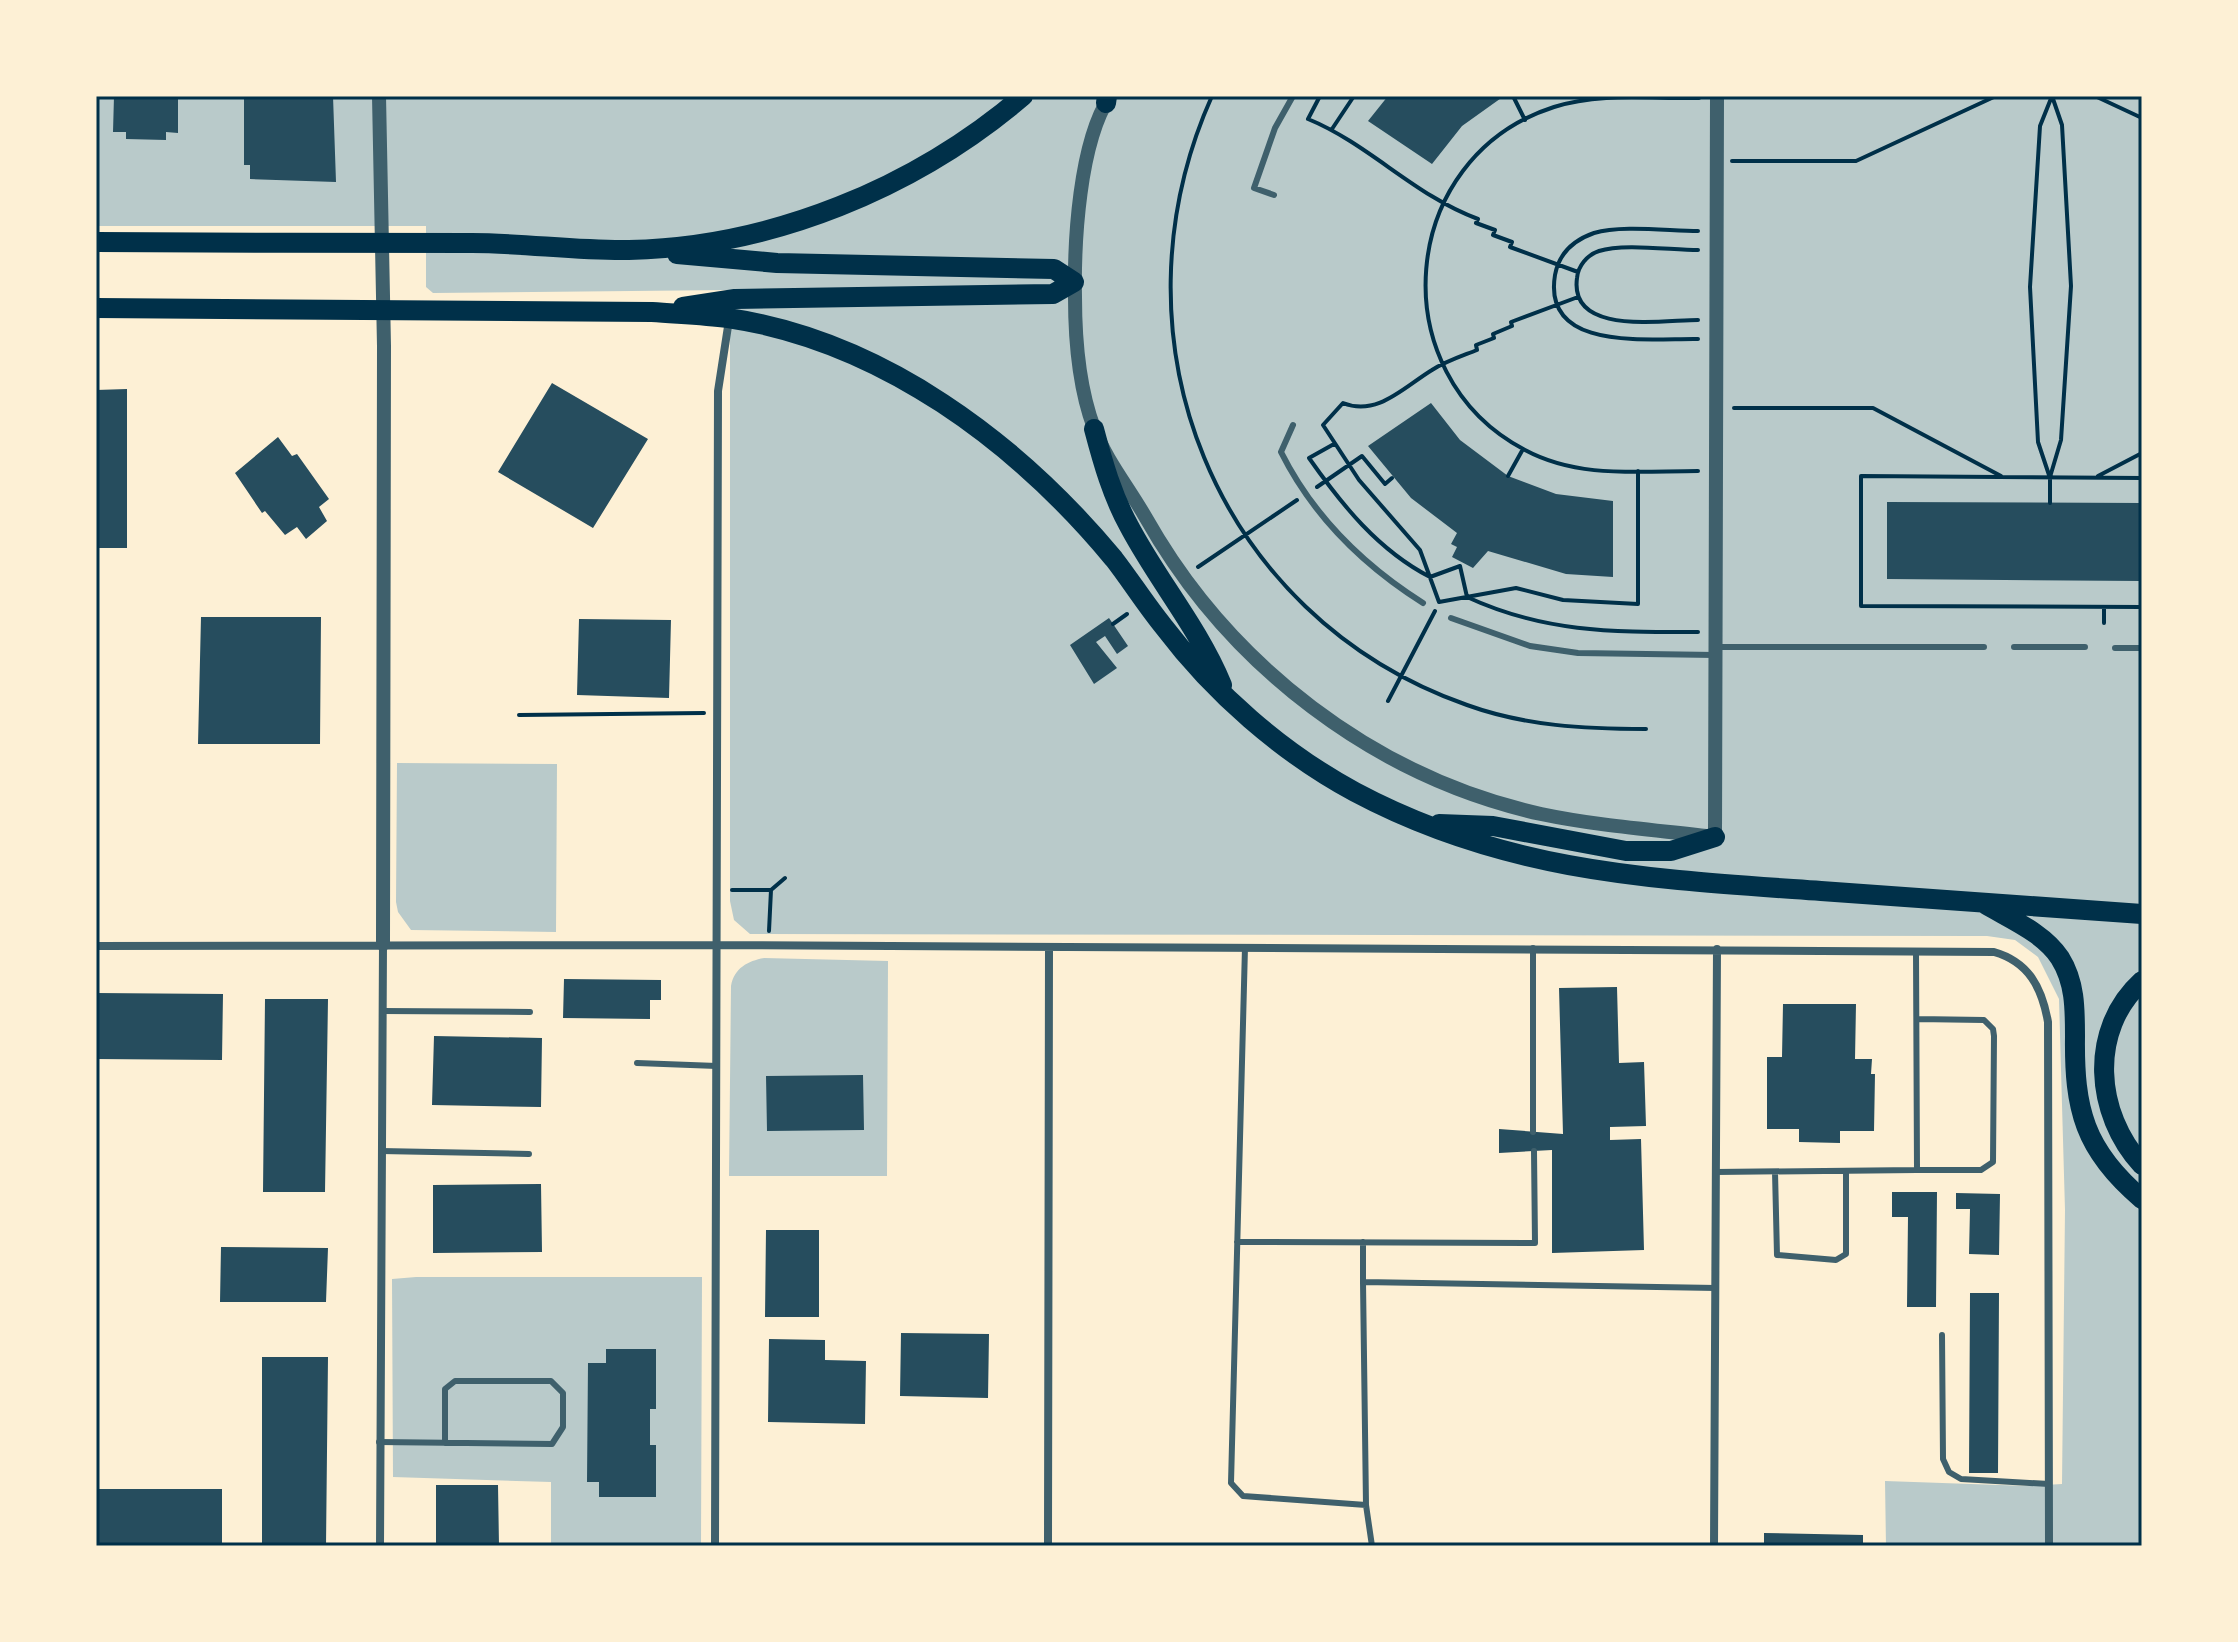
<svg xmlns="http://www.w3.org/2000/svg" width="2238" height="1642" viewBox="0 0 2238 1642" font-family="'Varela Round',sans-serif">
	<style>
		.green { fill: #b9caca }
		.building { fill: #264d5e }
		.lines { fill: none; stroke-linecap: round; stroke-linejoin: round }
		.path { stroke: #003049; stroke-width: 4 }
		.service { stroke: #3f606c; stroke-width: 6 }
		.minor { stroke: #3f606c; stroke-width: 8 }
		.tertiary { stroke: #3f606c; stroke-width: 14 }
		.primary { stroke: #003049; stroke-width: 20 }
		.neatline { fill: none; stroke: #003049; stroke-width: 3 }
	</style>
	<rect width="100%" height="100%" fill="#fdf0d5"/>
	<path class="green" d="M96,96H2142V1546H1886L1885,1481L2028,1486L2062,1484L2065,1210L2059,999L2038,957L2015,940L1987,936L750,934L734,920L730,901V290L433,293L426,287V226H96Z
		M397,763L557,764L556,932L411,930L398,912L396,902Z
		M764,958L888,961L887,1176H729L731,986C734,968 748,961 764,958Z
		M416,1277H702L701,1546H551V1482L393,1477L392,1279Z"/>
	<path class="building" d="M114,96H178V133L166,132V140L126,139V132H113Z
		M244,96H333L336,182L250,179V165H244Z
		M1388,96H1504L1462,126L1432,164L1368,121Z
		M552,383L648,439L593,528L498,472Z
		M127,389V548H96V390Z
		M1431,403L1460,440L1508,476L1556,494L1613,501V577L1566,574L1488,551L1473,568L1452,557L1457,547L1451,544L1457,533L1411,498L1368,446Z
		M278,437L292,456L297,454L329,499L319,507L327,521L306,539L297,527L285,535L265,511L262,513L235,473Z
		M1887,502L2142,503V581L1887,579Z
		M201,617H321L320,744H198Z
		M1109,618L1128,646L1117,654L1105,636L1096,642L1117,668L1094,684L1070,645Z
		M579,619L671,620L669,698L577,695Z
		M564,979L661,980V1000H650V1019L563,1018Z
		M1617,987L1619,1063L1644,1062L1646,1126L1610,1127V1140L1641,1139L1644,1250L1552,1253V1150L1499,1153V1129L1563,1134L1559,988Z
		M96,993L223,994L222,1060L96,1059Z
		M265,999H328L325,1192H263Z
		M1783,1004H1856L1855,1059H1872L1871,1074H1875L1874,1131H1840V1143L1799,1142V1129H1767V1057H1782Z
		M434,1036L542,1038L541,1107L432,1105Z
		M863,1075L864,1130L767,1131L766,1076Z
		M541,1184L542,1252L433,1253V1185Z
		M1892,1192H1937L1936,1307H1907L1908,1217H1892Z
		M1956,1193L2000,1194L1999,1255L1969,1254L1970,1209H1956Z
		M766,1230H819V1317H765Z
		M221,1247L328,1248L326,1302H220Z
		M1970,1293H1999L1998,1473H1969Z
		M901,1333L989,1334L988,1398L900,1396Z
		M769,1339L825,1340V1360L866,1361L865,1424L768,1422Z
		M606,1349H656V1409H650V1445H656V1497H599V1482H587L588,1363H606Z
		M262,1357H328L326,1546H262Z
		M436,1485H498L499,1546H436Z
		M96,1489H222V1546H96Z
		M1764,1533L1863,1535V1546H1764Z"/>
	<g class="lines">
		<path class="path" d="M1212,96C1104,337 1214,616 1467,705C1525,726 1585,729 1646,729
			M1320,96L1308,119C1369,144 1415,196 1478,219L1476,223L1495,230L1493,235L1512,242L1510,247L1578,272
			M1513,96L1525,120
			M2035,96H2142
			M2097,97L2142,118
			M1332,129L1354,96
			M1732,161H1856L1996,96
			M1698,231C1669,231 1621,225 1594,233C1574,240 1559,253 1555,275C1542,353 1651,338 1698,339
			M1578,297L1511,322L1512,326L1493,334L1494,338L1476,345L1477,350C1462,356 1446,361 1432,370C1404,387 1377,417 1343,403L1323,425L1359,480L1420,550L1439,602L1516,588L1563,600L1638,604V471
			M1698,320C1662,320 1569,336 1577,278C1578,266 1587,255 1599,251C1623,243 1671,250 1698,250
			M1734,408H1873L2001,476
			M1334,444L1309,458C1342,505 1378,550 1430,577L1460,566L1467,597C1545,633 1614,632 1698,632
			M1698,471C1639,471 1579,479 1525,450C1380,374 1397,157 1554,107C1600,92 1651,99 1699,98
			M2049,475L2038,442L2030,287L2040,126L2052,96
			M1508,476L1523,449
			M2098,476L2142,453
			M2142,478L1861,476V606L2142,607
			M1317,487L1362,456L1385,484L1392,478
			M2050,503V477L2061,440L2071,286L2062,125L2052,96
			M1198,567L1297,500
			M2104,607V623
			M1113,624L1127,614
			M1388,701L1435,611
			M519,715L704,713
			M732,890H771L785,878
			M769,931L771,890"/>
		<path class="service" d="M1274,195L1254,188L1275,128L1293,96
			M1293,425L1281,452C1313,516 1363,565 1423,603
			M1451,618L1530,646L1578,653L1715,655
			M1716,647H1984
			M2014,647H2085
			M2115,648H2142
			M1245,947L1231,1483L1243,1496L1366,1505
			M1533,948V1132
			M382,1011L530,1012
			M1917,1019L1984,1020L1993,1029L1994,1036L1993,1162L1981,1170H1917
			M637,1063L717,1066
			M381,1151L529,1154
			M1716,1172L1917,1170L1916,952
			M1775,1172L1777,1255L1836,1260L1846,1254V1171
			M1237,1242L1535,1243L1534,1151
			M1363,1282V1242
			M1942,1335L1943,1459L1949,1472L1961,1479L2049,1484
			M379,1442L552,1444L563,1427V1393L551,1381H455L445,1389V1443
			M1372,1546L1366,1505L1363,1282L1716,1288"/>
		<path class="minor" d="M96,946L717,945L1994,952C2029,962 2042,988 2048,1022L2049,1546
			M380,1546L383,944
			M715,1546L718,391L729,320
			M1048,1546L1049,947
			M1714,1546L1717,949"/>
		<path class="tertiary" d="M379,96L384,346L383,944
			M1110,96C1079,143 1074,242 1075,297C1075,340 1079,388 1094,428C1106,460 1129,488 1146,518C1229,665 1374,777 1541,814C1598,826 1657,830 1715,837L1717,96"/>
		<path class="primary" d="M1106,103L1107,96
			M96,242C221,243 347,243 472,243C524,243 577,251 629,250C772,247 915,188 1023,96
			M677,254L777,263L1054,269L1074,282L1053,294L735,299L683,307
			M96,308L652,312C677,314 703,315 728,318C882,341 1017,442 1114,559C1131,581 1146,605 1164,627C1214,693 1281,752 1355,792C1507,873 1653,879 1821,891C1928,898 2035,906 2142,914
			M1094,429C1103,463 1112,495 1129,526C1158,581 1198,627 1222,685
			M1439,824L1493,826L1626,851H1671L1715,837
			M1985,904C2010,919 2044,933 2060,958C2075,982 2075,1008 2075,1036C2074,1109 2084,1150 2142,1199
			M2142,981C2088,1030 2095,1114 2142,1165"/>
	</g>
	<rect width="2238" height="1642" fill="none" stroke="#fdf0d5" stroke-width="196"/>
	<rect x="98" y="98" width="2042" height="1446" class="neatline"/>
</svg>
